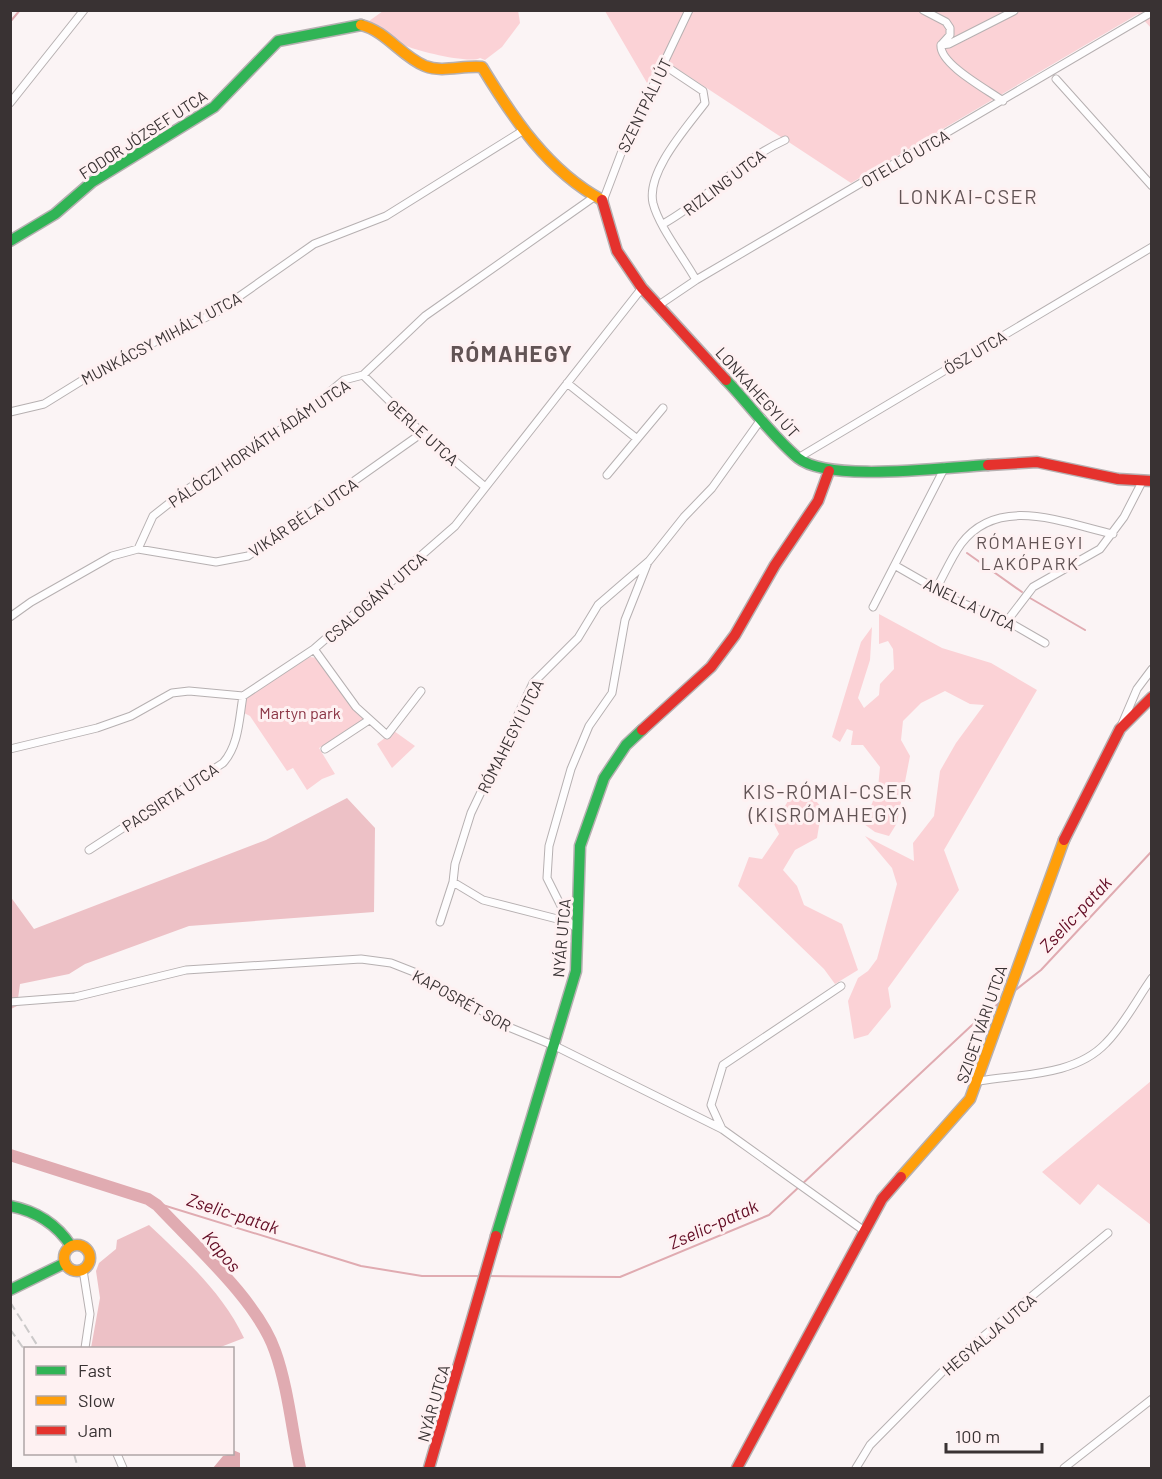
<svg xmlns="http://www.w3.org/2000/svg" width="1162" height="1479" viewBox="0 0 1162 1479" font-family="Barlow,sans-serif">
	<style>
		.green { fill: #fbd2d6 }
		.forest { fill: #edc1c6 }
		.water { fill: #e0abb1 }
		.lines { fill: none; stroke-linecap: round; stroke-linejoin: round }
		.stream { stroke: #e0abb1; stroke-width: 2 }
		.river { stroke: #e0abb1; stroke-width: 12 }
		.street-casing { stroke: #b6b0b1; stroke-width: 9 }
		.fast-casing { stroke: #b6b0b1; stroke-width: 13 }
		.slow-casing { stroke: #b6b0b1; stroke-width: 13 }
		.jam-casing { stroke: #b6b0b1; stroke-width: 13 }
		.street { stroke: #fefdfe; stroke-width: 7 }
		.fast { stroke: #30b455; stroke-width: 10 }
		.slow { stroke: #ff9f0a; stroke-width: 10 }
		.jam { stroke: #e5322d; stroke-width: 10 }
		.rail { stroke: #cbc9c9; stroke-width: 2; stroke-dasharray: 9 4.5; stroke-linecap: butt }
		.labels { text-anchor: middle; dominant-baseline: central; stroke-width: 6; stroke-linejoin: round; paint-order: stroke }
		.street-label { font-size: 16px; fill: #393233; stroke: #fef1f2 }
		.park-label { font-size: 16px; fill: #8a3343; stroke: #fef1f2 }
		.neighbourhood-label { font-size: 18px; letter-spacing: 1.5px; fill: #625455; stroke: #fef1f2 }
		.water-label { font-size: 18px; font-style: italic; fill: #620b23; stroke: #fef1f2 }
		.quarter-label { font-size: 20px; letter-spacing: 1.5px; fill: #625455; stroke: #fef1f2 }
		.district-label { font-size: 22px; font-weight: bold; letter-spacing: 1.5px; fill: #625455; stroke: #fef1f2 }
	</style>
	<rect width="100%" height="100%" fill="#fbf4f5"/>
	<path class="green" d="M518,10L520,23L502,47L485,60L480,58C470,64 416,51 404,45C392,39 381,28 369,21L383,11Z
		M1151,10L1152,29L1138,14L851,183L661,58L647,83L605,11Z
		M879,614L942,648L991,663L1037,690L944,850L959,890L888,988L891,1007L868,1035L854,1039L848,1001L858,978L868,971L877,959L897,884L892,868L865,836L914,861L913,843L934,816L940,771L956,743L984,705L970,704L945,691L921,703L903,721L901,740L910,756L897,823L889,836L875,832L864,824L878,788L880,767L863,745H851L853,731L847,729L840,742L832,737L861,642L872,627L870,660L858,698L864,708L879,695L880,684L894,669L893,649L888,641L879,644Z
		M310,657L317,658L364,720L319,748L335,774L322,779L307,790L293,768L287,771L250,716L242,712L246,697Z
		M394,731L415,746L392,768L377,744Z
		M811,795L822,808L817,838L795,850L783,870L797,886L804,905L842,924L858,970L835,984L824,969L738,886L749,857L762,859L779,834L774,824L791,796Z
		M1151,1081V1225L1098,1184L1080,1205L1042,1172Z"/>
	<path class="forest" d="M347,798L375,828L374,912L189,926L85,964L69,974L20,984L17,1006L11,1009L10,896L34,929L266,840Z
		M149,1225C184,1258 223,1293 244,1338L218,1348H91L100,1298L96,1271L99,1263L116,1249L117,1240Z"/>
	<path class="water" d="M233,1450L240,1453V1468H213L223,1456L232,1454Z"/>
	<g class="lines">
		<path class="stream" d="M10,22L20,10
			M967,553L1022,592
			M1030,598L1085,630
			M1013,992L1041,970L1152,851
			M153,1202L361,1266L422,1276H479
			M488,1276L620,1277L769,1215L971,1026L999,1003"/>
		<path class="river" d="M10,1155L148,1199L157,1205C194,1245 258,1301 275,1351C288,1387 292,1431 300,1468"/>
		<g class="street-casing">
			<path id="street" d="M923,10L946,22L950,28V35L941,45
				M941,45C939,64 988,90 1003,101
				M941,45L949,44L1014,11
				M664,65L703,91L705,103C687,127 646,172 653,203C659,227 684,258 696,280
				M1056,79L1152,186
				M10,103L84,10
				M603,201L622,151L689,10
				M663,224C707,200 738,161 785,140
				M659,305L696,280L1152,12
				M363,375L422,433L484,486
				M567,383L636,438
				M10,412L44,404L107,365L217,312L314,244L386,216L524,130
				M798,458L1152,247
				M607,475L663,408
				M138,549L153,516L186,490L296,420L344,380L363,375L425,316L594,197
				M896,566L957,601L1007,621L1045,643
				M936,589C944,575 951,558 961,544C998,494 1064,523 1113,534
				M873,607L945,467
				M10,617L31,602L112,556L138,549L216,562L248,556L422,433
				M1007,621L1033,587L1100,549L1124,517L1142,482
				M314,649L356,707L387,735L421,691
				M1122,724L1137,689L1152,669
				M10,749L97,728L131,716L172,693L189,691L243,696L314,649L455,526L642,288
				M325,749L369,720
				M89,850L223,763C239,745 239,719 243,696
				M440,922L453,882
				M569,922L547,878L549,846L571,769L589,726L612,693L625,620L648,562
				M577,929L569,922L483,900L453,882L455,864L471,813L533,683L578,638L598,605L649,561L684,517L712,488L762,418
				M10,1002L75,997L186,970L361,959L391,963L419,974L511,1028L555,1046L722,1129L863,1230
				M979,1081C1021,1074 1075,1076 1106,1043C1124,1025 1137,999 1152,978
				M722,1129L711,1105L723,1065L841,986
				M83,1270L90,1314L85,1348
				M117,1454L123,1468
				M856,1468L870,1445L950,1364L1108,1233
				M1064,1468L1152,1399"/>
		</g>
		<g class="fast-casing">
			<path id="fast" d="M10,241L55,214L92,182L214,107L278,41L361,25
				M726,380C749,404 773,437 798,458C829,483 946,467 988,465
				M10,1206C36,1211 56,1223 71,1246
				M496,1236L576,971L580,846L604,778L626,745L642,730
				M10,1290L65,1263"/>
		</g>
		<g class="slow-casing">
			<path id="slow" d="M361,25C386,31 401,56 425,66C443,73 463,65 482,67C513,118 548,171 602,200
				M901,1177L970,1099L1064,840
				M64 1258a13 13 0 1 1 26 0a13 13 0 1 1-26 0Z"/>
		</g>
		<g class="jam-casing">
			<path id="jam" d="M602,200L617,251L642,288L726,380
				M988,465L1037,462L1118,479L1152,481
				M642,730L711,667L735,635L775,565L818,501L829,471
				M1064,840L1120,729L1152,697
				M429,1468L496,1236
				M737,1468L882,1199L901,1177"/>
		</g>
		<use href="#street" class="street"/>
		<use href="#fast" class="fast"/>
		<use href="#slow" class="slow"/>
		<use href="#jam" class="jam"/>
		<path class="rail" d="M10,1302L39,1348
			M10,1329L26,1352
			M74,1454L78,1468"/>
	</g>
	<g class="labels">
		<g class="street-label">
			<text transform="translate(644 105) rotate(-64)">SZENTPÁLI ÚT</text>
			<text transform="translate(143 134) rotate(-33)">FODOR JÓZSEF UTCA</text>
			<text transform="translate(905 158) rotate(-30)">OTELLÓ UTCA</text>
			<text transform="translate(724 182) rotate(-37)">RIZLING UTCA</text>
			<text transform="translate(161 338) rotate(-28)">MUNKÁCSY MIHÁLY UTCA</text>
			<text transform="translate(975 352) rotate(-31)">ŐSZ UTCA</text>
			<text transform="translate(758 392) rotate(48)">LONKAHEGYI ÚT</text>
			<text transform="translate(423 432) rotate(42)">GERLE UTCA</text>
			<text transform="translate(259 443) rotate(-34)">PÁLÓCZI HORVÁTH ÁDÁM UTCA</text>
			<text transform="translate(303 517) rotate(-34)">VIKÁR BÉLA UTCA</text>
			<text transform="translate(375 597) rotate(-41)">CSALOGÁNY UTCA</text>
			<text transform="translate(970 604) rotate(26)">ANELLA UTCA</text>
			<text transform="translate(510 736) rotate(-63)">RÓMAHEGYI UTCA</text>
			<text transform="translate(170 797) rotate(-33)">PACSIRTA UTCA</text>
			<text transform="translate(561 938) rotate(-85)">NYÁR UTCA</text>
			<text transform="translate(462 1000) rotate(29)">KAPOSRÉT SOR</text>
			<text transform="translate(981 1024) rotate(-71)">SZIGETVÁRI UTCA</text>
			<text transform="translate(989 1334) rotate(-40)">HEGYALJA UTCA</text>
			<text transform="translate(433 1403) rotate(-74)">NYÁR UTCA</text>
		</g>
		<g class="park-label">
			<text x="300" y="712">Martyn park</text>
		</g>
		<g class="neighbourhood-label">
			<text x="1030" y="542">RÓMAHEGYI<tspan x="1030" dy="21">LAKÓPARK</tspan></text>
		</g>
		<g class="water-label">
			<text transform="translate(1075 914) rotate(-47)">Zselic-patak</text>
			<text transform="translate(233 1213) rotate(18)">Zselic-patak</text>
			<text transform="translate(713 1224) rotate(-24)">Zselic-patak</text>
			<text transform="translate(222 1251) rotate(49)">Kapos</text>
		</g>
		<g class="quarter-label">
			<text x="968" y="196">LONKAI-CSER</text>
			<text x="828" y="791">KIS-RÓMAI-CSER<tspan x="828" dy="23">(KISRÓMAHEGY)</tspan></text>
		</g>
		<g class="district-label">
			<text x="512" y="353">RÓMAHEGY</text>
		</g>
	</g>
	<rect width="1162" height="1479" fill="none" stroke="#393233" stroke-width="24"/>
	<rect x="24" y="1347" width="210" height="108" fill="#fef1f2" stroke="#afa5a6" stroke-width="1.5"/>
	<rect x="36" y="1366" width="30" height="9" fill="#30b455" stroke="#afa5a6" stroke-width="1.5"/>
	<text x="78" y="1377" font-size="18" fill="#393233">Fast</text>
	<rect x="36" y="1396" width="30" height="9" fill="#ff9f0a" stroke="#afa5a6" stroke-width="1.5"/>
	<text x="78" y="1407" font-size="18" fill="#393233">Slow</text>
	<rect x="36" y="1426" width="30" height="9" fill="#e5322d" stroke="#afa5a6" stroke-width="1.5"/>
	<text x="78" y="1437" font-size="18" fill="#393233">Jam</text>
	<path d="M946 1443v9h96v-9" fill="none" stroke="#393233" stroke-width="3"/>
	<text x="955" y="1443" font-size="18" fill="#393233" stroke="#fef1f2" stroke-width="4.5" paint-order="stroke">100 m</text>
</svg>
